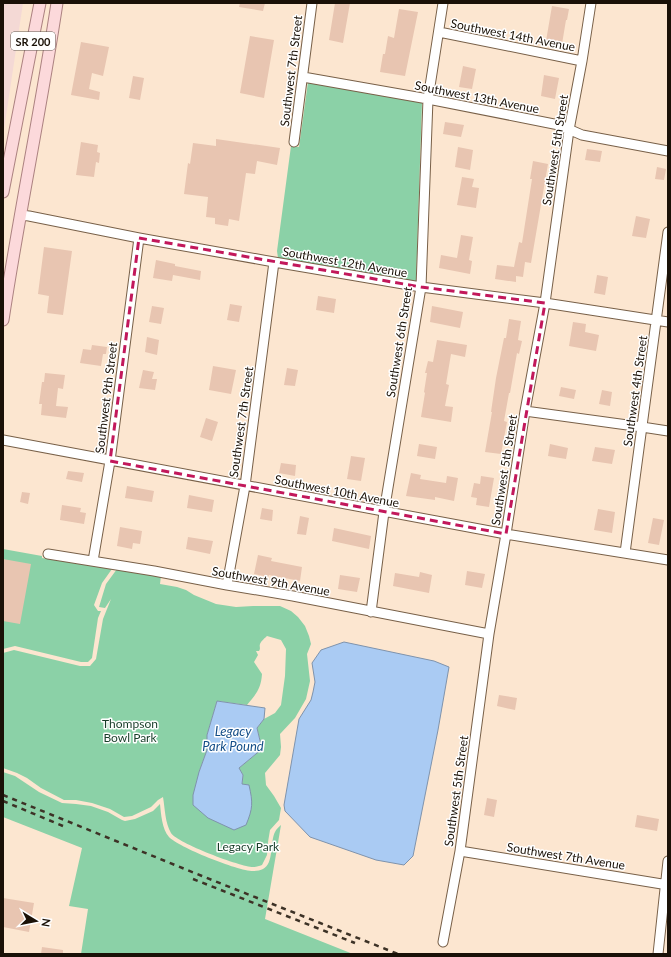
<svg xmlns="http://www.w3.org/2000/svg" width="671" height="957" viewBox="0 0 671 957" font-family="Lato,sans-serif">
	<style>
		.industrial { fill: #f4d9d5 }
		.green { fill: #8bd1a7; fill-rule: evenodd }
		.water { fill: #aacbf3; stroke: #7f93ac }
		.building { fill: #e8c5b1 }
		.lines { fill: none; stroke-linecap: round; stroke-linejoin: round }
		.minor-casing { stroke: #786048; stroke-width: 11 }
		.major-casing { stroke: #ac8281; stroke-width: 13 }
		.minor { stroke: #fff; stroke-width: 9 }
		.major { stroke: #fcd9db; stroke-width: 11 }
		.rail { stroke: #3d3226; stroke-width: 2.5; stroke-dasharray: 5 5; stroke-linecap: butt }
		.marked { fill: none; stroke: #c2185b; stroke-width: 3; stroke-dasharray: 8 5; stroke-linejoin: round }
		.labels { text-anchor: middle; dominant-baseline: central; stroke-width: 3; stroke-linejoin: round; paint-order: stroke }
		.shield { fill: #fff; stroke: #5f5851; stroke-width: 1 }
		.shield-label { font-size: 11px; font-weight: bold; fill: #1a1107 }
		.street-label { font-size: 12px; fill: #1a1107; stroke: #fff }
		.park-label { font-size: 12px; fill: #183d29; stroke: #fff }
		.water-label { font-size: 13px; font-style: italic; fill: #154e88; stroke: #fff }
	</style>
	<rect width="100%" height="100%" fill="#fce6d0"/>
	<path class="industrial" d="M3,3H23L3,136Z"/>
	<path class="green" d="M308,82L422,103L416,282L278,258L277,251L291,146L299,147Z
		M3,549L42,556V558L112,569L102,583L94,605L98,611H101L98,618L92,658L88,662H81L15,646L3,649Z
		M117,569L161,576L160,584L177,587L186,590L194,595L216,604L236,607L253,606H280L291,611L298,617L305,626L309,636L311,644L307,654L310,681L306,699L295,718L280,734L281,747L280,755L265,773L266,785L274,796L281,808L279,820L270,830L268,842L267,855L262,865C259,866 256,867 253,867C241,867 177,843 171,833C165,823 165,809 163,797L158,800L151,807L132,816L124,817L110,809L92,803L76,800H64L41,788L27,778L17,773L3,768V653L14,650L80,666H90L96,659L103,619L111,599L105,608L99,607L106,584ZM267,636L281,640L286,649L285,676L281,705L275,713L264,719L257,728L262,749L239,768L243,775L242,784L199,772L207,750V735L217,701L247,705C256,694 261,689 262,674L254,662L258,655L256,651H259C261,648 259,647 260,644C261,641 265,638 267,636Z
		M3,772L15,776L39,792L62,803L76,804L91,806L108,812L122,820L125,821L135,819L153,811L160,804C161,814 162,829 169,837C178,847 240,872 254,871C257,871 261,870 263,869C274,864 270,841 275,832C276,829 279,827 281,825L265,919L353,954H81L88,909L69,906L82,848L3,817Z"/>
	<path class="water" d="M344,642L434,661L449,667L438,730L413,856L404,865L376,860L310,837L285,811L284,805L299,719L311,700L313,692L315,682L312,663L321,650Z
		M217,701L265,708L264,719L257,728L262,749L239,768L243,775L242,784L249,785C253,803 253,808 246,825L234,830L208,818L193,805V795L199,772L207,750V735Z"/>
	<path class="building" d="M240,3H265L263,11L239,7Z
		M335,3H350L343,43L329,40Z
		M552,6L569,9L567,20H566L562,44L546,41Z
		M399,9L418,12L405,76L380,72L383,54H385L388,36L394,38Z
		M250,36L274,40L264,98L240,93Z
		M81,42L109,47L103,76L92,73L89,89L100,92L99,100L71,95Z
		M463,66L476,69L472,89L459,87Z
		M544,75L559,78L555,99L541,96Z
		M133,76L144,78L140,100L129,98Z
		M445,122L464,125L461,137L443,134Z
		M216,139L280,148L277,165L257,161L255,174L246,173L239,221L229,219L228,226L215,224V218L206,217L208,197L184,194L188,163L190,164L193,143L216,146Z
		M81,142L98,145L97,152L100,153L99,163L96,162L94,177L76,175Z
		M458,147L473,150L470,170L455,167Z
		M587,149L602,151L600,162L585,160Z
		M533,161L548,164L531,263L525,262L523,277L516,276V282L495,279L497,265L514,267L519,242L522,243L532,179H530Z
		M657,167L666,169L664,180L655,179Z
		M462,177L474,179L472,187L479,188L476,208L457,205Z
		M636,216L650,219L646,238L632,236Z
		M461,235L473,237L469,260L472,261L470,274L439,268L441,255L457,258Z
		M44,247L72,251L63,315L47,313L49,296L38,294Z
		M156,260L175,264V266L201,271L200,280L173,275L172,281L153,278Z
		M597,275L608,277L605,295L594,293Z
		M318,296L336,299L334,313L316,310Z
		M230,304L242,306L239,322L227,320Z
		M152,306L164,308L161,324L149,322Z
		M432,306L463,312L460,328L430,322Z
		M509,319L521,321L518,340L522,341L519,354L517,353L510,393H509L504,421L507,422L501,454L485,452L492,412H491L496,378L504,338H506Z
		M573,322L586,324L585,332L599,335L596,351L569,346Z
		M147,337L159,340L157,355L145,352Z
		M437,340L467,345L465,357L451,354L446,384L449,385L445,406L453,407L451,422L421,417L425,393L424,392L427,373H425L428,361L433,362Z
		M92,345L107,347L106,354H103L101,366L80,363L83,349L91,350Z
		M213,366L236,370L231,394L209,390Z
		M287,368L298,370L295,386L284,385Z
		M143,370L154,372L152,379H157L155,390L139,388Z
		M45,373L65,375L63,389L58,388L56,406L68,407L66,418L41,415L42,404H39L42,382H44Z
		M561,387L576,390L574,399L559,396Z
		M602,390L612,392L610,406L599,404Z
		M206,418L218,422L212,441L200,437Z
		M419,444L437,447L435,459L417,456Z
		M550,444L568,448L566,459L548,456Z
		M595,447L615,450L612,464L592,461Z
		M351,456L365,458L361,481L347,479Z
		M281,463L296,465L295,476L279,473Z
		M68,471L84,473L82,482L66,479Z
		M411,473L421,475L420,479L446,483L447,476L458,478L454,501L435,497V500L406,496Z
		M481,476L494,478L489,507L476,505L477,498L471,497L474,483L480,484Z
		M127,486L154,491L152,502L125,498Z
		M22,492L30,493L28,504L20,502Z
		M189,495L214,500L212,512L187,508Z
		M62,505L81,508L80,512L86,513L84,524L60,520Z
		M262,508L273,510L272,521L260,519Z
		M598,509L615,512L612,533L594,530Z
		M300,516L309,518L306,535L297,534Z
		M653,518L664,520L659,545L648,543Z
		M120,527L142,531L140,544L133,543L132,549L117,546Z
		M334,528L371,536L369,549L332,541Z
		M188,537L213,541L210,554L186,549Z
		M258,555L272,558L271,561L302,567L300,581L269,575L268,577L254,574Z
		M3,559L31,564L20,624L3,621Z
		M467,571L485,574L482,588L465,585Z
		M420,572L432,575L429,593L393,586L395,573L419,577Z
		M340,575L360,578L357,592L338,589Z
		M499,695L517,698L515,710L497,706Z
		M487,798L497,800L494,817L484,815Z
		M637,815L659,819L657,831L635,827Z
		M3,898L34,903L29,932L3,927Z
		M42,947L63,950V954H41Z"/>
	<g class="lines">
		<g class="minor-casing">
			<path id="minor" d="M439,32L582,61
				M303,77L428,99L559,125L582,135L668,151
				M294,142L312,3
				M20,215L29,216L139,238L274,262L421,287L545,303L668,322
				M525,411L642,427L668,431
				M3,440L506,534L668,560
				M625,553L668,232
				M48,554L154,571L227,585L293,596L489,634
				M93,561L110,461L139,238
				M227,585L245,486L274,262
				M371,612L384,512L421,287L428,99L443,3
				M460,851L668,885
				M443,942L460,851L489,634L506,534L525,411L545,303L569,130L582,61L591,3
				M658,954L668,861"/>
		</g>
		<g class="major-casing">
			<path id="major" d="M3,192L40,3
				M3,320C19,214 41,109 57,3"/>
		</g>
		<use href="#minor" class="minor"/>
		<use href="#major" class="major"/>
		<path class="rail" d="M3,795L202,876L398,954
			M3,801L63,826
			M193,879L355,943"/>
	</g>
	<path class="marked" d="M139,238L421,287L545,303L506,534L110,461Z"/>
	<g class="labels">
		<rect class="shield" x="11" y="32" width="44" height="18" rx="3"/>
		<g class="shield-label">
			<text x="33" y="41">SR 200</text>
		</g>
		<g class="street-label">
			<text transform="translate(513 35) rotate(11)">Southwest 14th Avenue</text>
			<text transform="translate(291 71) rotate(-83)">Southwest 7th Street</text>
			<text transform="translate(477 97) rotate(11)">Southwest 13th Avenue</text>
			<text transform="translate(555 150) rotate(-81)">Southwest 5th Street</text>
			<text transform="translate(345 262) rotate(10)">Southwest 12th Avenue</text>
			<text transform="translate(399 342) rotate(-81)">Southwest 6th Street</text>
			<text transform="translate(635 391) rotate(-82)">Southwest 4th Street</text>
			<text transform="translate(106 398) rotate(-83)">Southwest 9th Street</text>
			<text transform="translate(241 422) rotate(-82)">Southwest 7th Street</text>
			<text transform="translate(504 470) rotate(-81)">Southwest 5th Street</text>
			<text transform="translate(337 491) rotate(11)">Southwest 10th Avenue</text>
			<text transform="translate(271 581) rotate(10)">Southwest 9th Avenue</text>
			<text transform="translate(456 791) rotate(-82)">Southwest 5th Street</text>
			<text transform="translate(566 856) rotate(9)">Southwest 7th Avenue</text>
		</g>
		<g class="park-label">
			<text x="130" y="723">Thompson<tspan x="130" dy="14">Bowl Park</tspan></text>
			<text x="248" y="846">Legacy Park</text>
		</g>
		<g class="water-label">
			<text x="233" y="731">Legacy<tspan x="233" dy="15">Park Pound</tspan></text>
		</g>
	</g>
	<rect width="671" height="957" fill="none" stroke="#1a1107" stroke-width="8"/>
	<g transform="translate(36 921) rotate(100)" stroke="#ffffff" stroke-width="3" paint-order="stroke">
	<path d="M0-3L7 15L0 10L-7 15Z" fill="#1a1107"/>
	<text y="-6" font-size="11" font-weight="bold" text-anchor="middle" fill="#1a1107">N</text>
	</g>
</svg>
